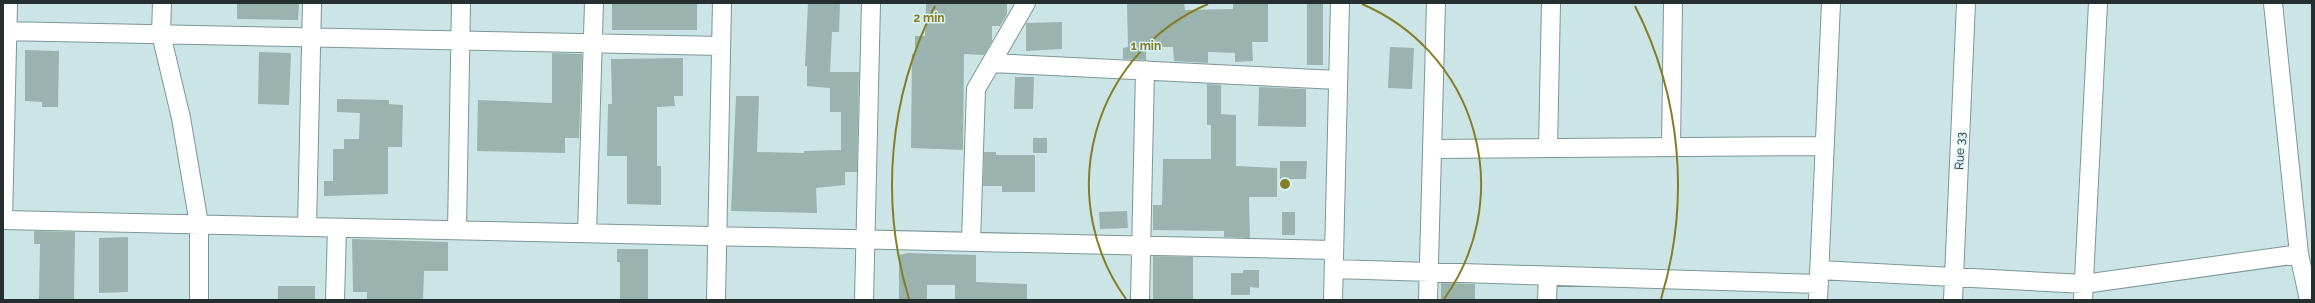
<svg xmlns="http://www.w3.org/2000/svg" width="2315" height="303" viewBox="0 0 2315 303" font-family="Raleway,sans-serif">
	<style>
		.building { fill: #9bb3ae }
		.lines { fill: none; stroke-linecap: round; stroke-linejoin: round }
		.minor-casing { stroke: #7d9697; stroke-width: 20 }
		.minor { stroke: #fff; stroke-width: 18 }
		.ring { fill: none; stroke: #867d24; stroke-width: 2 }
		.labels { text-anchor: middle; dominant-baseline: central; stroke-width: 3; stroke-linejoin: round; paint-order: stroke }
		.street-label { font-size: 12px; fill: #252f30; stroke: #d8f2f4 }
		.centre { fill: #867d24; stroke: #d8f2f4; stroke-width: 2 }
		.ring-label { font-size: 12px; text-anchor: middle; font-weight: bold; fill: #867d24; stroke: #d8f2f4; stroke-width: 3; stroke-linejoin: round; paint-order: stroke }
	</style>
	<rect width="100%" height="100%" fill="#cbe5e7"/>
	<path class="building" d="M237,3H299L298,20L237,19Z
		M612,3H697V30H612Z
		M808,3H840L839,32H832L830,72H859L857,172H845V185L816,188L817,213L731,211L736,96H759L757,152L804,153V151L841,150V112H830V88L807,86V66H805Z
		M926,3H1007V14L1000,26H992V41L984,55L964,54L963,150L911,148L912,54H915V36H925Z
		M1127,3H1184L1185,10L1233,9V3H1268V42H1252L1253,61L1235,62V53L1208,52V63L1174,61L1173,47H1146V60L1123,59V48L1128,47Z
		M1307,4H1323V65H1307Z
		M1062,22V49L1026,51V23Z
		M1390,47L1414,48L1412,89L1388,88Z
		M25,50L59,51L58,107H42V102L25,101Z
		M259,52L291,53L289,105L258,104Z
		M552,53L582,54L579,138H565V153L477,151L478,100L552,103Z
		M683,58V96H674L675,106L657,107V166H661V205L627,204V156H607L608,104H612L611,59Z
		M1015,77H1034L1033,109H1014Z
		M1207,84L1221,85V114L1236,115V166L1277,168V197H1249L1250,238L1224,237V231L1153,230V205H1162L1163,159H1211V125H1207Z
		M1259,87L1306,89V127L1258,126Z
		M337,99L389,100V104L403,105L402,147H388V194L324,196V181H333V149H344V139H359L360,113L337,112Z
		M1033,138H1047V153H1033Z
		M984,152H996V155H1035V192H1002V186H983Z
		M1280,161H1307L1306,179H1280Z
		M1127,211L1128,228L1100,229L1099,212Z
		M1282,212H1295V235H1282Z
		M34,231L75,232L74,300H39L40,244H34Z
		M128,237V292L99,293V238Z
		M352,239L448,242V271H424L423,300H367V292H353Z
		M617,249H648V300H620V262H617Z
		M908,253L976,255V282L1027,284V300H955V285H927V300H899V255Z
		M1153,256L1193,257V300H1153Z
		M1243,270H1259V288L1250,287V295H1231V273H1243Z
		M1441,283L1475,284V300H1441Z
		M278,286H315V300H278Z"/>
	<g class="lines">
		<g class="minor-casing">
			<path id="minor" d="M162,3L161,34L181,118L199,224V300
				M2273,3L2299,254L2309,300
				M3,31L721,46
				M991,63L1338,80
				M1671,147L1673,3
				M1548,148L1551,3
				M1432,149L1825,146
				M3,220L1334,250
				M3,220L8,3
				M307,227L312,3
				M457,230L461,3
				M587,233L594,3
				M971,242L976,89L1026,3
				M1334,269L1819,284
				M1819,270L2084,284L2299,254
				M335,300L337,228
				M716,300L722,3
				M864,300L871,3
				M1140,300L1145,70
				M1333,300L1340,3
				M1428,300L1436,3
				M1547,300L1548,276
				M1818,300L1831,3
				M1953,300L1966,3
				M2083,300L2098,3"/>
		</g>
		<use href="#minor" class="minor"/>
	</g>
	<g class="ring">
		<path d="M1126 299A196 196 0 0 1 1208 4M1362 4A196 196 0 0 1 1444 299"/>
		<path d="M909 299A393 393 0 0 1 935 6M1635 6A393 393 0 0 1 1661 299"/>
	</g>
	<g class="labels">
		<g class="street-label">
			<text transform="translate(1960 151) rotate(-87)">Rue 33</text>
		</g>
	</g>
	<circle cx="1285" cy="184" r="6" class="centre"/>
	<g class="ring-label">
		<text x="929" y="22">2 min</text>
		<text x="1146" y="50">1 min</text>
	</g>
	<rect width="2315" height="303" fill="none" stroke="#252f30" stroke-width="8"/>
</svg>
